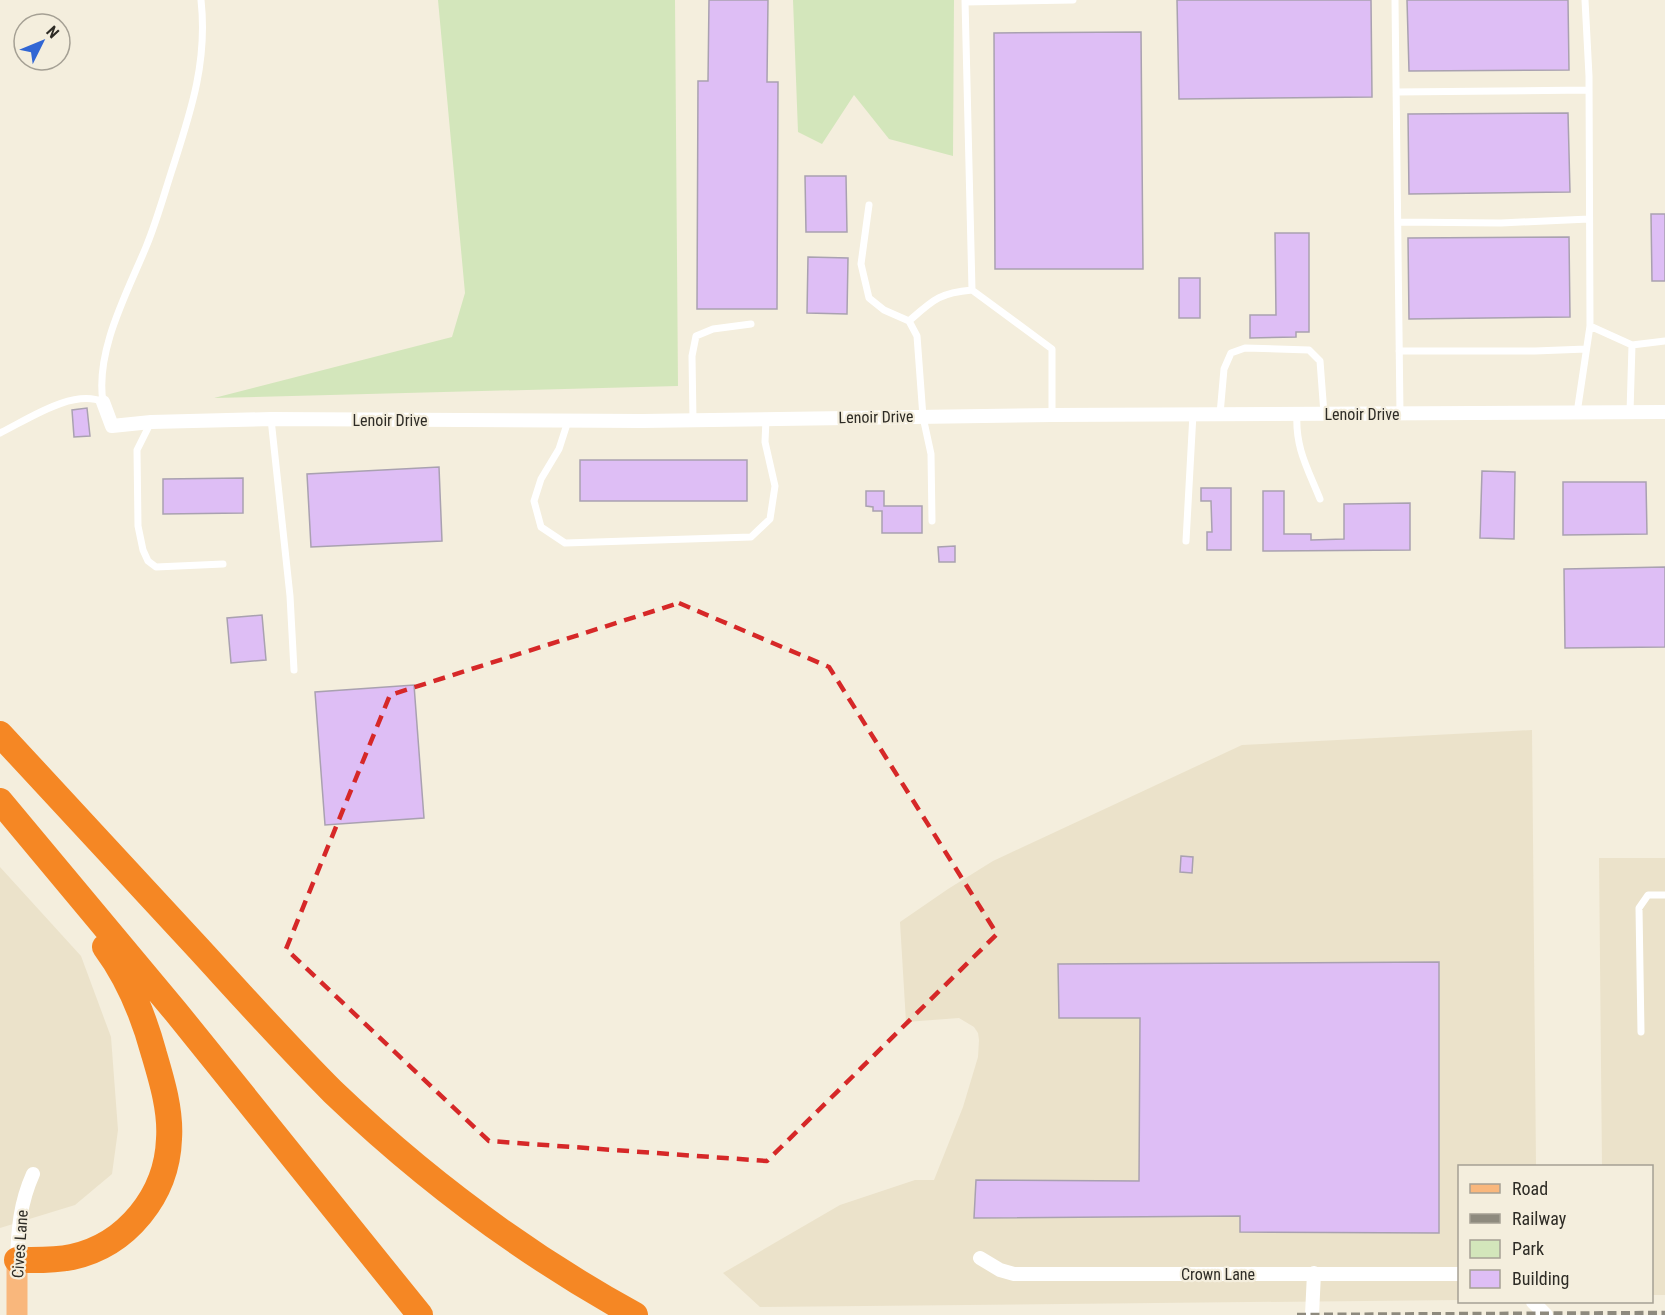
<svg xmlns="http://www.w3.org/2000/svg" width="1665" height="1315" viewBox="0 0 1665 1315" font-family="'Roboto Condensed',sans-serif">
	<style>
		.built { fill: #ebe2ca }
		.green { fill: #d3e6bb }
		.building { fill: #debef5; stroke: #a9a1b0; stroke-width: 1.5 }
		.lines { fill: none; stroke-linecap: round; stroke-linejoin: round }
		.service { stroke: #fff; stroke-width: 7 }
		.minor { stroke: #fff; stroke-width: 14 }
		.primary { stroke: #f9b77c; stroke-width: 21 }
		.motorway { stroke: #f58724; stroke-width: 26 }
		.rail { stroke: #8e8a7e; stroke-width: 4.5; stroke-dasharray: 9 4.5; stroke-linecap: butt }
		.marked { fill: none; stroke: #d62828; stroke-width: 4.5; stroke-dasharray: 12 8; stroke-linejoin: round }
		.labels { text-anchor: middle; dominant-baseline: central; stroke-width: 4.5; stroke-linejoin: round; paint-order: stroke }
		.street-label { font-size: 16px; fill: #2e2c26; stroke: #f4eedd }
	</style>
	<rect width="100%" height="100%" fill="#f4eedd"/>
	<path class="built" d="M1532,730L1536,1166H1460L1459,1300L760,1307L723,1273L840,1205L915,1180H934L963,1107L978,1057L979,1040L978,1033L974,1027L959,1018L906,1022L900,922L948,889L993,861L1242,745Z
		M1599,858H1665V1295H1652V1166H1602Z
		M0,867L81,956L111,1037L118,1130L112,1174L75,1205L0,1228Z"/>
	<path class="green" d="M438,0H675L678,386L214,398L452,337L465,293Z
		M793,0H954L953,156L889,139L854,95L822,144L798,132Z"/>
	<path class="building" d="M709,0H768L767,82H778L777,309H697L698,81H708Z
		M1177,0H1371L1372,97L1179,99Z
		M1407,0H1568L1569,70L1409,71Z
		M1141,32L1143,269H995L994,33Z
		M1568,113L1570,192L1409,194L1408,114Z
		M805,176H846L847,232H806Z
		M1651,214H1665V281H1652Z
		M1275,233H1309V332H1296V337L1250,338V315H1276Z
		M1569,237L1570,317L1409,319L1408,238Z
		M808,257L848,258L847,314L807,313Z
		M1179,278H1200V318H1179Z
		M87,408L90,436L74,437L72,410Z
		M580,460H747V501H580Z
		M439,467L442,541L311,547L307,474Z
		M1482,471L1515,472L1514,539L1480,538Z
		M243,478V513L163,514V479Z
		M1563,482H1646L1647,534L1563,535Z
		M1201,488H1231V550H1207V532H1212L1211,501H1201Z
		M866,491H884V506H922V533H882V511H873V507L866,506Z
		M1263,491H1284V534H1311V540L1344,539V504L1410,503V550L1263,551Z
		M955,546V562H939L938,547Z
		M1665,567V647L1565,648L1564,569Z
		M262,615L266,660L231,663L227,618Z
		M414,685L424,818L325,825L315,692Z
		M1181,856L1193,857L1192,873L1180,872Z
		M1439,962V1233L1240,1232V1216L974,1218L976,1180L1139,1181L1140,1018H1059L1058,964Z"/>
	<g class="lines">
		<path class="service" d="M965,0L972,290L1052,349V415
			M1395,0L1400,414
			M965,2L1073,0
			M1396,92L1589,90
			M869,205L861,264L869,298L884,310L909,321L917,336L923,417L931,454L932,521
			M1398,222L1501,223L1589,219
			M909,321C933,300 939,293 972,290
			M1590,326L1632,345L1630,412
			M1632,345L1665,341
			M1399,351H1535L1586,349
			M103,402C95,351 127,293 146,247C156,223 163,198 171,173C190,114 208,63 201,0
			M1577,413L1590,326L1589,76L1585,0
			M1220,414L1224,369L1231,353L1245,348L1309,350L1320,361L1324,414
			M1297,414C1295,448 1308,469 1320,499
			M271,419L290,596L294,670
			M693,420L692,356L696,336L713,329L751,324
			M568,421L559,449L541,479L534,501L541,527L565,543L751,537L770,519L775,486L765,442L766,419
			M151,422L137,450L138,526L143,550L148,561L156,567L223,564
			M0,433C27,420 73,388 103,402
			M1186,541L1193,414
			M1641,1032L1639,908L1648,895H1665"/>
		<path class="minor" d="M103,402L112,426L151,422L271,419L642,421L1052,415L1665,412
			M980,1258L1000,1270L1014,1274H1460
			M17,1260C18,1229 20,1203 33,1174
			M1533,1302L1546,1315
			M1312,1315L1314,1273"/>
		<path class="primary" d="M17,1315V1260"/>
		<path class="motorway" d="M0,734C67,806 133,878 200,950C244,998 287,1046 333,1092C423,1178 526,1255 635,1315
			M0,801L176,1012L420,1315
			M17,1260C35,1260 54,1261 72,1257C127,1245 167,1195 169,1139C171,1111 162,1081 154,1054C144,1017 128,978 105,947"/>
		<path class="rail" d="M1297,1315L1665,1313"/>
	</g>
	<path class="marked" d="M679,603L829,667L997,934L767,1161L489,1141L286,949L390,695Z"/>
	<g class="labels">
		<g class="street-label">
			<text x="1362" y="414">Lenoir Drive</text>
			<text transform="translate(876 417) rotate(-1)">Lenoir Drive</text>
			<text x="390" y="420">Lenoir Drive</text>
			<text transform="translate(20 1244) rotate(-86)">Cives Lane</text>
			<text x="1218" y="1274">Crown Lane</text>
		</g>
	</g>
	<rect x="1458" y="1165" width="195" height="138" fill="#f4eedd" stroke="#a5a094" stroke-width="1.5"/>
	<rect x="1470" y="1184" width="30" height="9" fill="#f9b77c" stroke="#a5a094" stroke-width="1.5"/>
	<text x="1512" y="1195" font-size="18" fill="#2e2c26">Road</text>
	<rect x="1470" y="1214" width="30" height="9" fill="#8e8a7e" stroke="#a5a094" stroke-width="1.5"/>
	<text x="1512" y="1225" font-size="18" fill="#2e2c26">Railway</text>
	<rect x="1470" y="1240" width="30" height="18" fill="#d3e6bb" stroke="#a5a094" stroke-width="1.5"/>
	<text x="1512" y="1255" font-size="18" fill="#2e2c26">Park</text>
	<rect x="1470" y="1270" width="30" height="18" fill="#debef5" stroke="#a5a094" stroke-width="1.5"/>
	<text x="1512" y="1285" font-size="18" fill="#2e2c26">Building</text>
	<g transform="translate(42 42) rotate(47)"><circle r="28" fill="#f4eedd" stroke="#a5a094" stroke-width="1.5"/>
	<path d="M0-4.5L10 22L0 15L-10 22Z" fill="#3166d4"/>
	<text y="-9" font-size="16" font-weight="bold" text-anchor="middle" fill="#2e2c26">N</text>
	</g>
</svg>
